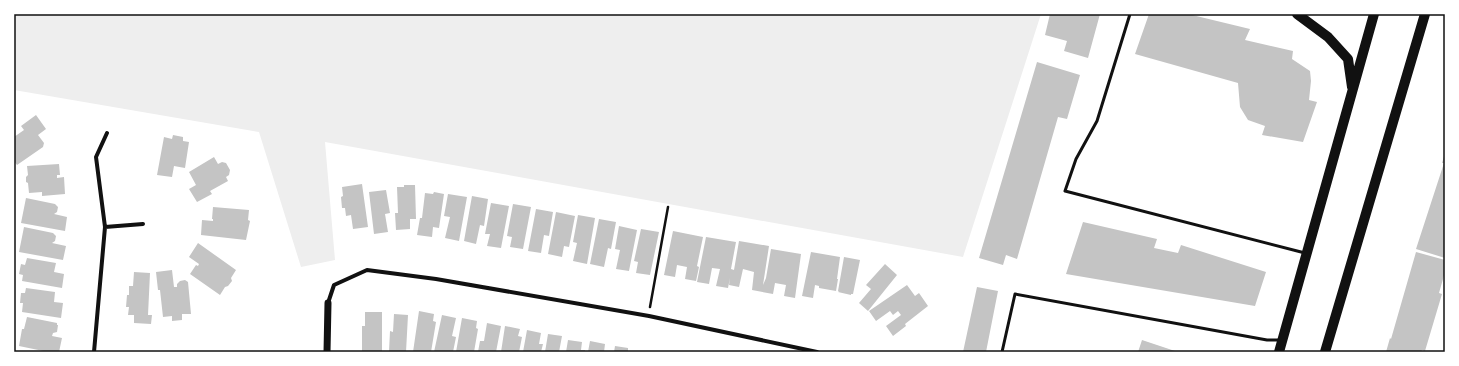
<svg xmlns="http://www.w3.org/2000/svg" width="1459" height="366" viewBox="0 0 1459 366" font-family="'IBM Plex Serif',serif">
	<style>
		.green { fill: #eee }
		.building { fill: #c4c4c4 }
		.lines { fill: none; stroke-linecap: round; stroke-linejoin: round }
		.path { stroke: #111; stroke-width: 2.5 }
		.service { stroke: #111; stroke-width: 3 }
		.minor { stroke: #111; stroke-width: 4 }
		.tertiary { stroke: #111; stroke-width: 7 }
		.primary { stroke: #111; stroke-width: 10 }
		.neatline { fill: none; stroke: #111; stroke-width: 1.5 }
	</style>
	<rect width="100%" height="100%" fill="#fff"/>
	<path class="green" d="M14,14H1041L963,257L325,142L335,260L301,267L259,132L14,90Z"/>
	<path class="building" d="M1050,14H1100L1088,58L1064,51L1067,41L1045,35Z
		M1149,14H1188L1250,29L1245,40L1293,51L1292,59L1310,71L1311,81L1309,100L1317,102L1303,142L1262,135L1265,126L1248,120L1240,107L1238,83L1135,54Z
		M1037,62L1080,75L1067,119L1058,117L1017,259L1006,255L1003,265L979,258Z
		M36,115L46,129L38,135L44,143L43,147L17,165L14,161V137L24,130L21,126Z
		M173,135L183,137V141L189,142L185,168L174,166L172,177L157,175L164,137L172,139Z
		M1445,153V258L1416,249L1444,163H1442Z
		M214,157L218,164L222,162L226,163L230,170L229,175L226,177L228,181L210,191L212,194L197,202L189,189L196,185L189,172Z
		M59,164L60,175H57V178L64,177L65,194L42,196V192L29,193L28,183L26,182V177L28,175L27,166Z
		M362,184L368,227L353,229L351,215L346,216L345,208H342L341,197L343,196L342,187Z
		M404,185H415L416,219H410V229L396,230L395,213H398L397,187H404Z
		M386,190L390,213L385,214L388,232L374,234L369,192Z
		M434,192L444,194L439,228L433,227L432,237L417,235L420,218H422L425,193L433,194Z
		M448,194L467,197L459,241L445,238L450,217L444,216Z
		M472,196L488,199L484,226L480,225L476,244L464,241Z
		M26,198L55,204L58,207L57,212L54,214L67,217L65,231L21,223Z
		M491,203L509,206L501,248L487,246L490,234H485Z
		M513,204L531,207L523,249L510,247L512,237L507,236Z
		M213,207L249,210L248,220L250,221L246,240L201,235L202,220L213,221V219H212Z
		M536,209L553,212L549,236L544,235L541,253L528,251Z
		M556,212L575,216L569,247L564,246L562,257L548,254Z
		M578,215L595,218L587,264L573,261L577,243L573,242Z
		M599,219L616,222L611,249L608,248L604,267L590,264Z
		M1083,222L1157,239L1154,248L1178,253L1181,245L1266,272L1255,306L1066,274Z
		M619,226L637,230L629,271L616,269L620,250L615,249Z
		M24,227L53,233L56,236L55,241L52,243L66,246L63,260L19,252Z
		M641,229L659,232L650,275L636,273L638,262L634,261Z
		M673,231L703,237L697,266L699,267L696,281L685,279L687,267L677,265L675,277L664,275Z
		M706,237L736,242L731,269L734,270L739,241L769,246L763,285L766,278L771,249L801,254L795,298L784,296L786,285L775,283L773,294L752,290L754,272L743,269L739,287L729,285L730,278L728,288L716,286L720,269L712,268L709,284L697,282Z
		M198,243L236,270L231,278L232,281L228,286L225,287L220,295L190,274L196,265L198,266L199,264L189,257Z
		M811,252L840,257L837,279H838L836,291L819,288V286L815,285L813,298L802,296Z
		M1416,252L1445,260V272L1439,293L1442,294L1425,351L1422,350L1421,352H1386L1390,338L1391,339Z
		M844,257L860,260L853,294H851V295L838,292L839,291H838Z
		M27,258L56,263L54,272L64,274L62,288L22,281L23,275L19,274L21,264L25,265Z
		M885,264L897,275L868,311L859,303L871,289L866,285Z
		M172,270L174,287H177V284L180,281L185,280L188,282L191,314H182V320L172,321V316L163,317L160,290H158L156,272Z
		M134,272L150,273L148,315H152L151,324L134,323V315H128L129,307H126L127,295H129V286H133Z
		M907,285L915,296L919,293L928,306L905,324L906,326L893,336L886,326L901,315L898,311L893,315L890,311L876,321L869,311Z
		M977,287L998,291L986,352H963Z
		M26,288L55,292L54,302L63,303L61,318L22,312L23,303H20L21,293H25Z
		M419,311L434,314L433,321L436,322L431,352H413Z
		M365,312H382V352H362V326H365Z
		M394,314L408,315L406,352H389L390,331L393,332Z
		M442,315L456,318L452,336L456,337L453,352H434Z
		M27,317L57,323V325H58L57,332L53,333L52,336L62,338L59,352H48L19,346L22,329H24Z
		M462,318L477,321L476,328L478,329L474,352H456Z
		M487,323L501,326L496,352H478L480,341H484Z
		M505,326L520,329L518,336L522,337L519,352H501Z
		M527,330L541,333L539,344H543L541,352H523Z
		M548,334L562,336L559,352H545Z
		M568,340L582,342L581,350H585V352H566Z
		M1142,340L1178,352H1138Z
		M590,341L605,344L604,352H588Z
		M615,346L628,348V352H614Z"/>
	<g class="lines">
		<path class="path" d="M650,307L668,207"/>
		<path class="service" d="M1130,14L1097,121L1076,159L1065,191L1305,253
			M1002,352L1015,294L1267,340H1280"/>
		<path class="minor" d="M105,227L143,224
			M328,303L334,285L367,270L436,279L649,316L817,352
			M94,352L105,227L96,157L107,133"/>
		<path class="tertiary" d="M327,352L328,303"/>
		<path class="primary" d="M1297,14L1328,37L1348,59L1352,87
			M1279,352L1374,14
			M1325,352L1425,14"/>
	</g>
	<rect width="1459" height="366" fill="none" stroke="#ffffff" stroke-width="30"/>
	<rect x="15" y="15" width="1429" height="336" class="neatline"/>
</svg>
